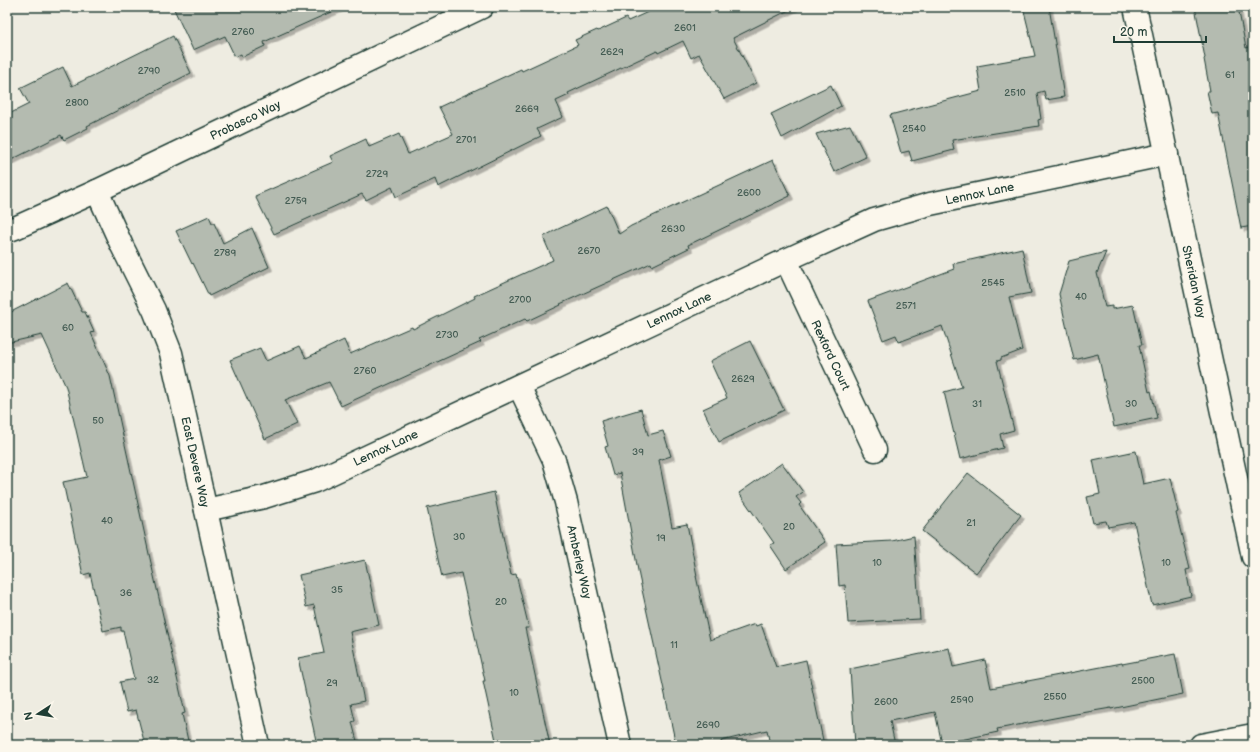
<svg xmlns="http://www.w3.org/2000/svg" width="1260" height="752" viewBox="0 0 1260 752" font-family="'Balsamiq Sans',sans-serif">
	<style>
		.building { fill: #b4bbb0; stroke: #1f3d34; filter: url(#shadow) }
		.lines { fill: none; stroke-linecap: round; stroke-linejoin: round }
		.street-casing { stroke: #1f3d34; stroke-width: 25 }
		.secondary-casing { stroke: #1f3d34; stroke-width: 25 }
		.street { stroke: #fbf7ec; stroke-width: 22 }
		.secondary { stroke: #fbf7ec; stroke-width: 22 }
		.labels { text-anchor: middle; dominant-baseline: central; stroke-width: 3; stroke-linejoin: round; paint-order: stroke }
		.number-label { font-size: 10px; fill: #445c53 }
		.street-label { font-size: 12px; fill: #1f3d34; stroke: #fbf7ec }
	</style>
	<defs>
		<filter id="shadow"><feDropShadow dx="3.5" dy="3.5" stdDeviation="0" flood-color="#0004"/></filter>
	</defs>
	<rect width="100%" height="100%" fill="#eeece1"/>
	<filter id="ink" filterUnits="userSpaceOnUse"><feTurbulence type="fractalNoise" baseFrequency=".025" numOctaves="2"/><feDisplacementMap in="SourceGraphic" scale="8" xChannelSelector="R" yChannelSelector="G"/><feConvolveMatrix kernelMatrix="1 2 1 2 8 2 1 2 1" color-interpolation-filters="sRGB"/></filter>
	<g filter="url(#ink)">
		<path class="building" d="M173,7H342L264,42L265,46L242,57L241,54L235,57L225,36L193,50Z
			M659,7H795L733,38L756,83L724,99L699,54L691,58L683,41L658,53L657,51L568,93L569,95L556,101L563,117L537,129L541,136L438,187L435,179L396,197L392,187L366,200L362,194L274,234L255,196L333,162L330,156L366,139L369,147L399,134L408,154L453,134L439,107L521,69L522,71L578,45L575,40L597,30L598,31L626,18L628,21Z
			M1023,7H1049L1064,97L1046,100L1044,91L1037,93L1041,119L1038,120L1039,126L952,140L954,150L912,161L909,151L901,153L890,115L981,91L977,66L1035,56Z
			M1195,7H1238L1246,48L1253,46V226L1241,228L1218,113L1212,114L1207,91H1210L1204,59L1205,58Z
			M173,36L191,73L87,126L88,128L64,140L61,135L7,162V115L29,104L20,88L63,67L72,86Z
			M831,85L841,106L782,138L771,114Z
			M850,125L866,157L834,172L816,134Z
			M773,160L790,196L688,245L689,248L652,266L651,263L560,304L561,305L527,321L525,319L479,340L481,342L341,406L329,382L285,400L297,424L265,439L230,360L260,348L266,361L300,346L306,358L344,340L350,354L412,327L413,329L475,298L474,296L553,260L543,237L554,231L607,206L619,234L631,226Z
			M209,216L212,223H214L223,243L252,228L269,267L209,296L193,263L192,264L176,231Z
			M1022,248L1031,293L1009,297L1022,350L1001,358V360L997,361L1014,430L1000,434L1003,448L960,459L944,392L962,387L942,326L899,342L896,335L883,340L868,301L954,269L953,264Z
			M1106,252L1097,273L1105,307L1112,306V309L1133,305L1142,345H1139L1149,392L1151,391L1157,418L1114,427L1098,354L1074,360L1059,294L1069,261Z
			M68,283L82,312H85L94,332L91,333L110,376L149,554L185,713L182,714L189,745H145L136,710L127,712L120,682L134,679L123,631H121V627L103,631L90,573L83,575L63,482L87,477L66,387L42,335L7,343V314Z
			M750,341L784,410L719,442L703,409L727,398L710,361Z
			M641,409L648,435L663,431L671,456L659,460L672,527L687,524L697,576H696L710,640L755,624L756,626L761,624L776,667L806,660L824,745H770L767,730L721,741L722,745H676L639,576L620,473L613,475L605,447L608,446L601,421Z
			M1136,451L1143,484L1170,478L1178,512L1176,513L1190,569L1186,570L1191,596L1152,605L1134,522L1108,527L1106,521L1093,523L1087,497L1100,494L1093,460Z
			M782,463L803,492L796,497L801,503L799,505L825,542L786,569L770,545L774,543L739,493Z
			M968,473L1021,515L976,573L922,531Z
			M494,492L511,575L516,574L529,628H525L550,745H497L483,681H485L461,573L442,577L439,564L427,508Z
			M914,536L920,619L848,623L845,585L839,586L836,544L892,541Z
			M365,560L379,625L350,632L364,701L351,704L355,721L352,722L358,745H317L298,658L324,653L314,605L306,607L299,575Z
			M949,648L953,667L985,660L991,688L1122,663V664L1175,654L1183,694L1111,709V708L1070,715L997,729L998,732L942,744L935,712L890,721L895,745H855L850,669Z"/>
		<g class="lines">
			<g class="street-casing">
				<g id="street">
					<path id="s1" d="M1135,7L1253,557"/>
					<path id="s2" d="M97,191L122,246L154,310L171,353L258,745"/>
					<path id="s3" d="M786,260L875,450"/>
					<path id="s4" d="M519,386L554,460L566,502L620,745"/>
					<path id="s5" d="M206,510L264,497L315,481L786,260L874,220L930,204L1167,154"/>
					<path d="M1201,745L1253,735"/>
				</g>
			</g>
			<g class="secondary-casing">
				<g id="secondary">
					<path id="s6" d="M7,231L15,228L97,191L482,7"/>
				</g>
			</g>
			<use href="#street" class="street"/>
			<use href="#secondary" class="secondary"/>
		</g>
	</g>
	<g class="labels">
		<g class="number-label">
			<text x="685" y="28">2601</text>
			<text x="243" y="32">2760</text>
			<text x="612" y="52">2629</text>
			<text x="149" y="71">2790</text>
			<text x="1230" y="75">61</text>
			<text x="1015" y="93">2510</text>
			<text x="77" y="103">2800</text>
			<text x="527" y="109">2669</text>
			<text x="914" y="129">2540</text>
			<text x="466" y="140">2701</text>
			<text x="377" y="174">2729</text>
			<text x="749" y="193">2600</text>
			<text x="296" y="201">2759</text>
			<text x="673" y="229">2630</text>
			<text x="589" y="251">2670</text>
			<text x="225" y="253">2789</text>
			<text x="993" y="283">2545</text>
			<text x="1081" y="297">40</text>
			<text x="520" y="300">2700</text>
			<text x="906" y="306">2571</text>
			<text x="68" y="328">60</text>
			<text x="447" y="335">2730</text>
			<text x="365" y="371">2760</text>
			<text x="743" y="379">2629</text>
			<text x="977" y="404">31</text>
			<text x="1131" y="404">30</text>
			<text x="98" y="421">50</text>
			<text x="638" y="452">39</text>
			<text x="107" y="521">40</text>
			<text x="971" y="523">21</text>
			<text x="789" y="527">20</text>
			<text x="459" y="537">30</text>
			<text x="661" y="538">19</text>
			<text x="877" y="563">10</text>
			<text x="1166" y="563">10</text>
			<text x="337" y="590">35</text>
			<text x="126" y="593">36</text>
			<text x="501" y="602">20</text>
			<text x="674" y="645">11</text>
			<text x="153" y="680">32</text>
			<text x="1143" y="681">2500</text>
			<text x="332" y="683">29</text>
			<text x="514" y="693">10</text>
			<text x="1055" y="697">2550</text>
			<text x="962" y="700">2590</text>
			<text x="886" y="702">2600</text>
			<text x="708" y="725">2690</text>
		</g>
		<g class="street-label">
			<text stroke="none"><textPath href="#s6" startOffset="263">Probasco Way</textPath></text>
			<text stroke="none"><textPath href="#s5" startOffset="839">Lennox Lane</textPath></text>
			<text stroke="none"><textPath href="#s1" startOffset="281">Sheridan Way</textPath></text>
			<text stroke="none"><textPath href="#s5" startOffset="515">Lennox Lane</textPath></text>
			<text stroke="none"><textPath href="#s3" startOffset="105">Rexford Court</textPath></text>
			<text stroke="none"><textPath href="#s5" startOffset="191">Lennox Lane</textPath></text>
			<text stroke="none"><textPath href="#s2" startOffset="290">East Devere Way</textPath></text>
			<text stroke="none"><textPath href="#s4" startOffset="187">Amberley Way</textPath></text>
		</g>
	</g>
	<rect width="1260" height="752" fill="none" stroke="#fbf7ec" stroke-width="24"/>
	<rect x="12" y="12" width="1236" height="728" fill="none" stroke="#1f3d34" stroke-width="1.5" filter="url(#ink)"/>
	<g transform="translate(38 714) rotate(258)" stroke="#fbf7ec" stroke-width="3" paint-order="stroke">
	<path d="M0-3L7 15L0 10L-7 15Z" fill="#1f3d34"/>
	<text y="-6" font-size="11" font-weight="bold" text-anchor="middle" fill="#1f3d34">N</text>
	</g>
	<path d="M1114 36v6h92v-6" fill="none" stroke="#1f3d34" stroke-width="2"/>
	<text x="1120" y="36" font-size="12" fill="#1f3d34" stroke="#fbf7ec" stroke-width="3" paint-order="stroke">20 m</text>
</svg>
